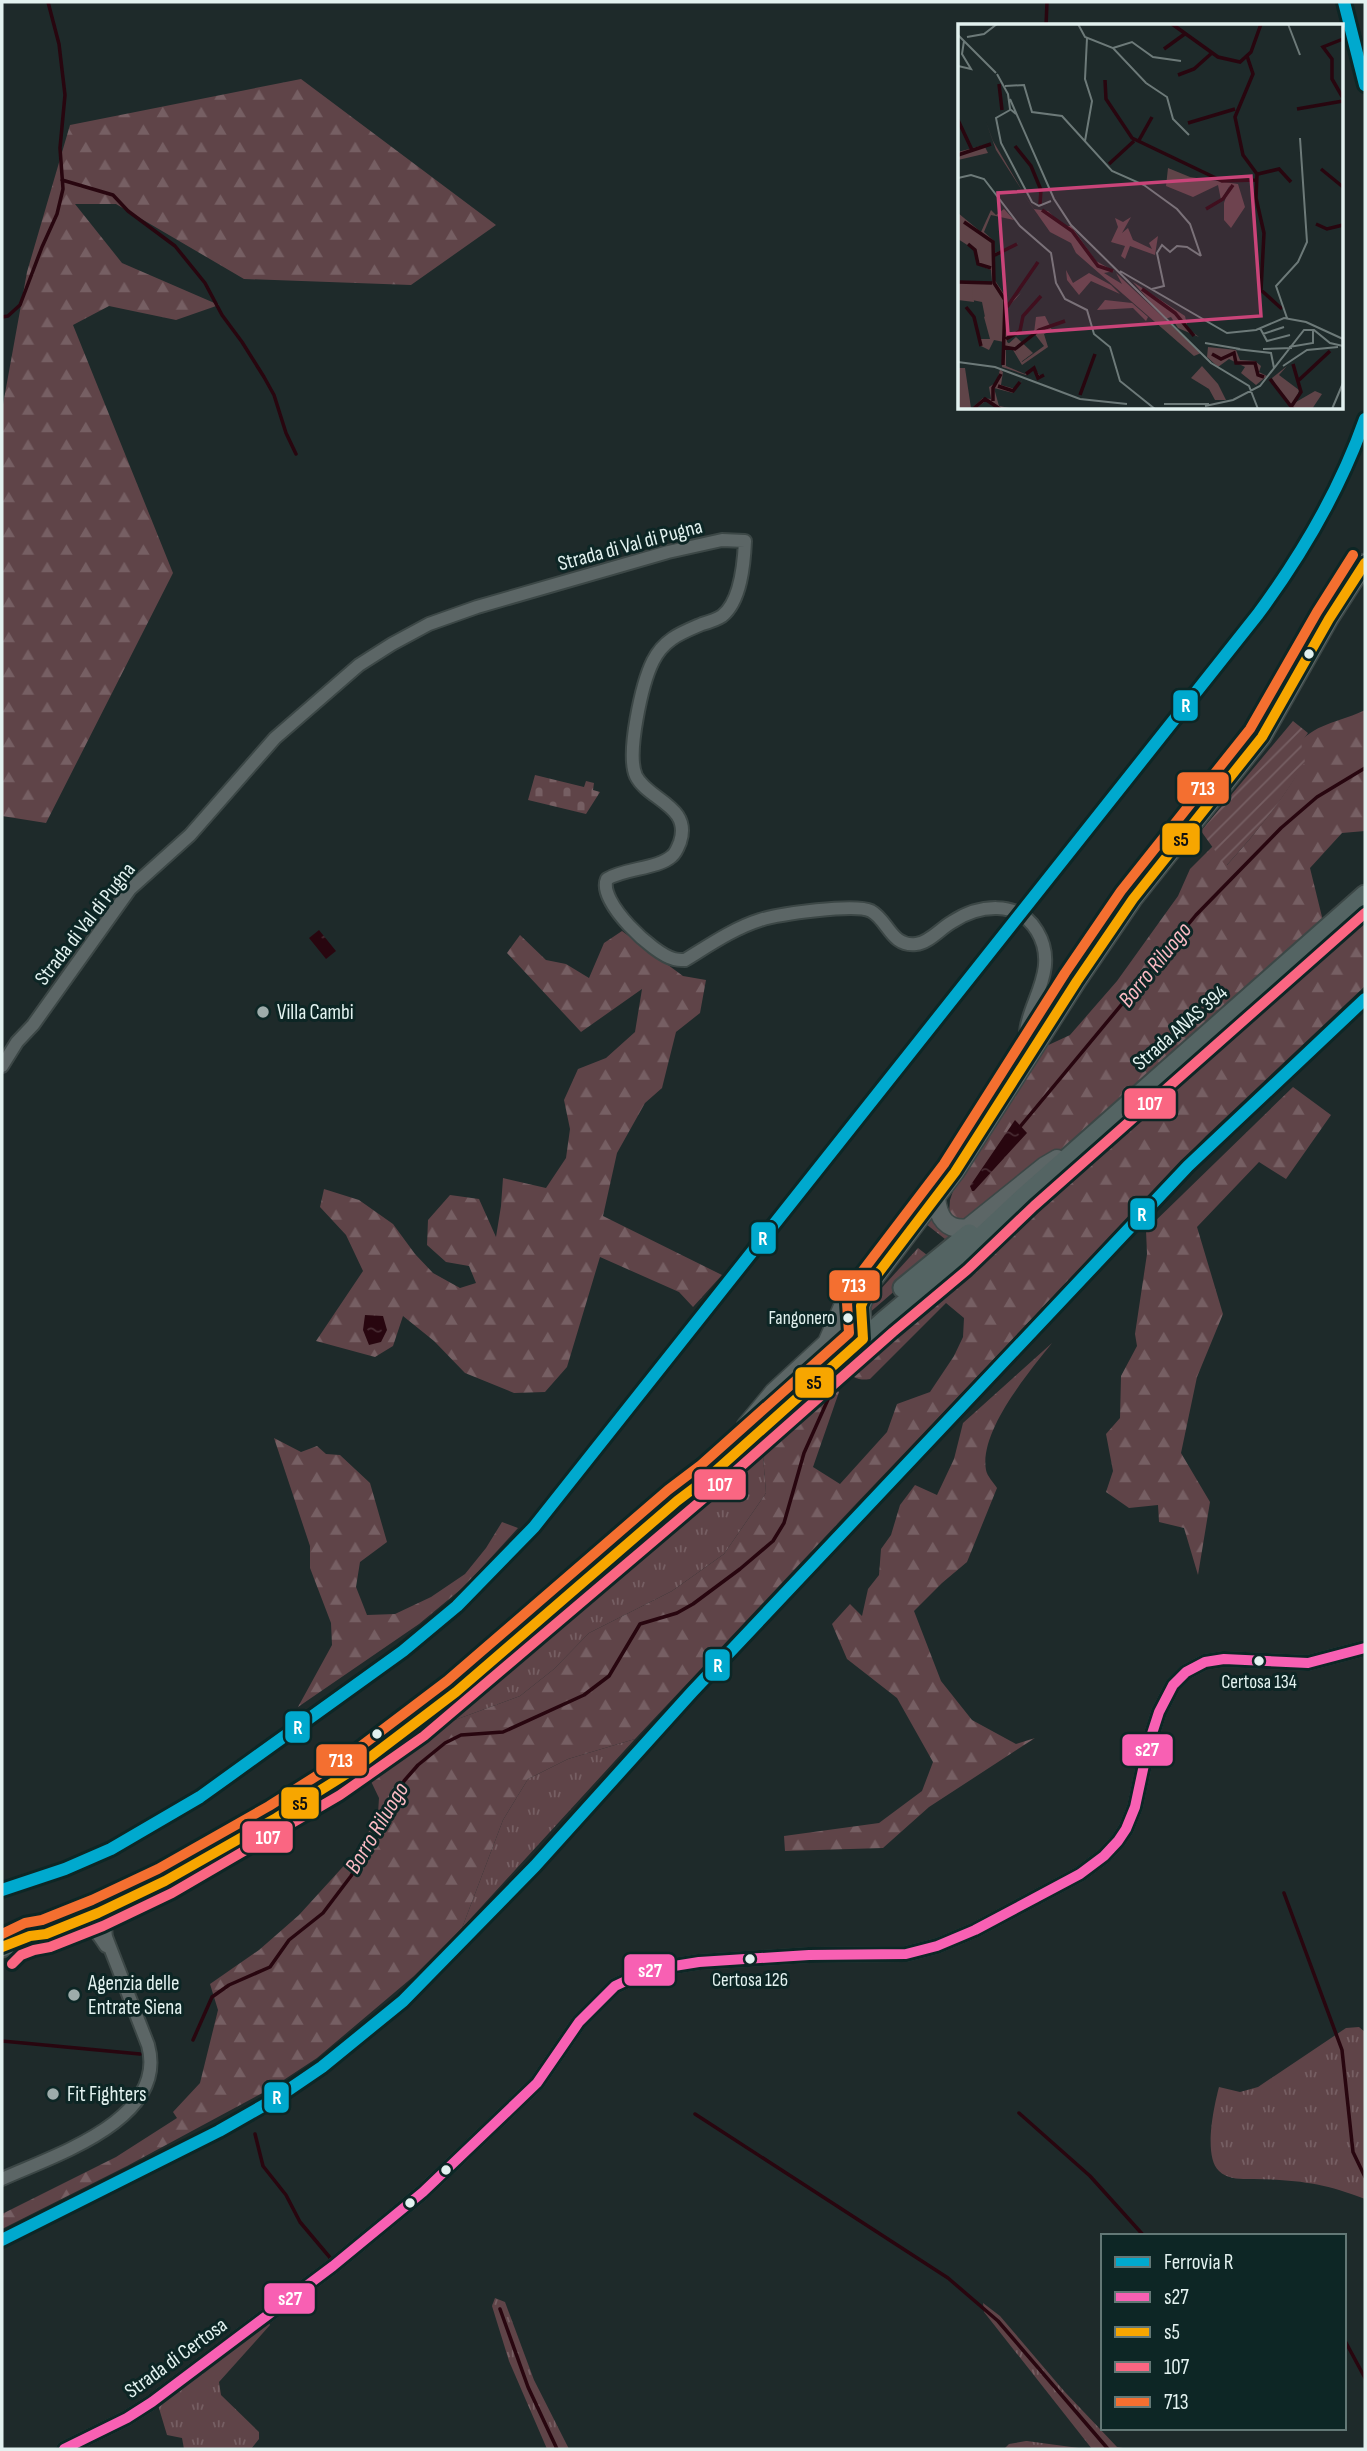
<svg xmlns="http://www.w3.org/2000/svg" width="1367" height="2451" viewBox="0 0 1367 2451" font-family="'Sofia Sans Condensed',sans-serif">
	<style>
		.grass { fill: url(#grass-tufts) }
		.forest { fill: url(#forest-firs) }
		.cemetery { fill: url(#cemetery-stones) }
		.garden { fill: url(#garden-furrows) }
		.water { fill: url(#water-ripples) }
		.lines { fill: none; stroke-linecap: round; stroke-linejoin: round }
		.stream { stroke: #28060f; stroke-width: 3.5 }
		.street-casing { stroke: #3c4746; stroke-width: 16 }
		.secondary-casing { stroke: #3c4746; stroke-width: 21 }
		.primary-casing { stroke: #3c4746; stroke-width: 23 }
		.street { stroke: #5c6666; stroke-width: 12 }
		.secondary { stroke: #5c6666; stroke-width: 18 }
		.primary { stroke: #546463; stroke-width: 19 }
		.bus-1-casing { stroke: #0d2625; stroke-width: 16 }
		.bus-2-casing { stroke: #0d2625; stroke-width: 16 }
		.bus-3-casing { stroke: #0d2625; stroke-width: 16 }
		.bus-4-casing { stroke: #0d2625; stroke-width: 16 }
		.bus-1 { stroke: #f860b3; stroke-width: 10 }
		.bus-2 { stroke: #f7a600; stroke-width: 10 }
		.bus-3 { stroke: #fa6682; stroke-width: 10 }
		.bus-4 { stroke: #f46f30; stroke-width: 10 }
		.rail-1-casing { stroke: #0d2625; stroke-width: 18 }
		.rail-1 { stroke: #00a9ce; stroke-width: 12 }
		.bus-dot { fill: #e3f2f0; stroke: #0d2625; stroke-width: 2.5 }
		.poi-dot { fill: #9eacab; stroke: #0d2625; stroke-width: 2.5 }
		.labels { text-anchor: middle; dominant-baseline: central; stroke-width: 6; stroke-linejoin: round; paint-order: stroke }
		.bus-label { font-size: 19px; fill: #e3f2f0; stroke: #0d2625 }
		.street-label { font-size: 21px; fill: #e3f2f0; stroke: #0d2625 }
		.poi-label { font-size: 21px; fill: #e3f2f0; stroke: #0d2625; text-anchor: start }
		.water-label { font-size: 23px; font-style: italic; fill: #fbbac3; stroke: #0d2625 }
		.inset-river { fill: none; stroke: #28060f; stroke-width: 3.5 }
		.inset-road { fill: none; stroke: #6d7a79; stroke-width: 2 }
		.view { fill: #c94479; fill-opacity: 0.15; stroke: #c94479; stroke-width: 3.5 }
		.inset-edge { fill: none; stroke: #e3f2f0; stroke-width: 3.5 }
		.line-badge { stroke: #0d2625; stroke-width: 2.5 }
		.badge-label { font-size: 19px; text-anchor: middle; font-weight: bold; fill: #fff }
		.pale-badge-label { font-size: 19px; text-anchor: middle; font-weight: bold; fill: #111 }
	</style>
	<defs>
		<pattern id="grass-tufts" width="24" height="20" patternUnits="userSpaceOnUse" patternTransform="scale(1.75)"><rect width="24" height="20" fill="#5f4448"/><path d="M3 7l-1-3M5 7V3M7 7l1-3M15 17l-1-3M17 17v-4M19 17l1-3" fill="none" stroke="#765f63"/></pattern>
		<pattern id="forest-firs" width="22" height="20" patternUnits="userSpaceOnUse" patternTransform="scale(1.75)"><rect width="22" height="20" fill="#5f4448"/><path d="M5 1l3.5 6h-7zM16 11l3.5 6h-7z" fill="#765f63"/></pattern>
		<pattern id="cemetery-stones" width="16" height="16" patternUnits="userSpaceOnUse" patternTransform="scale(1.75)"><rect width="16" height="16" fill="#5f4448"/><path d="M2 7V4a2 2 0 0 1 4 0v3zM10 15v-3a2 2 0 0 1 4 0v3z" fill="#765f63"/></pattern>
		<pattern id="garden-furrows" width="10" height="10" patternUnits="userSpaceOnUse" patternTransform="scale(1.75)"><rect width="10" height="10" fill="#5f4448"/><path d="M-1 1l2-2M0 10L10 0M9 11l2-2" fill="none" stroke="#765f63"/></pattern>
		<pattern id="water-ripples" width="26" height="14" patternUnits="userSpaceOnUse" patternTransform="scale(1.75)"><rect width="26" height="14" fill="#28060f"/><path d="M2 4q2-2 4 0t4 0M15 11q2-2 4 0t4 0" fill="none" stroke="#472b32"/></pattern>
	</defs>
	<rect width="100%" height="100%" fill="#1e2a2a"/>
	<path class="grass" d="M933,1215L957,1237L868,1314L869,1302L918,1248L927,1255L945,1239L926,1224Z
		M762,1443L766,1493L724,1554L672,1591L589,1633L554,1669L520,1696L425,1731L490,1680L506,1673L699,1505L697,1500Z
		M635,1739L462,1928L503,1820L528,1779L568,1759Z
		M1359,2027L1365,2032V2199C1324,2183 1298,2180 1254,2179C1242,2179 1228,2180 1219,2171C1203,2156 1214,2106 1219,2087L1240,2092L1258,2087L1346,2028Z
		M495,2298L505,2302L534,2380L569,2449H547L509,2361L492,2306Z
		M983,2303L1000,2316L1064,2391L1117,2447L1129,2449H1092L984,2312Z
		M268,2321L270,2325L219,2382L221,2395L259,2432V2439L251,2449H184L182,2438L167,2435L158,2405Z
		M1026,2441H1027L1086,2449H1004L1009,2444Z"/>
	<path class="forest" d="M301,79L496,225L411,285L244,279L116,204H75L122,263L219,305L176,320L109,306L73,325L173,573L46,823L2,816V410L27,272L70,125Z
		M1365,710V831L1342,833L1310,868L1323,921L1068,1148L965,1221L956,1220L949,1213L950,1200L955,1185L1042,1048L1070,1035L1117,981L1178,896L1190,869L1213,846L1227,865C1256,833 1283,800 1304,762L1300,742C1317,723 1343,721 1365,710Z
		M1365,915V986L1206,1136L855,1505L635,1739L568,1759L528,1779L503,1820L462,1928L414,1976L317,2058L270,2089L127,2166L2,2229V2214L116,2157L177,2118L173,2112L200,2083L218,2010L210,1984L259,1950L299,1915L360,1848L378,1814L379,1798L367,1773L425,1731L520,1696L554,1669L589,1633L672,1591L724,1554L766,1493L762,1443L828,1384L839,1392L813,1467L840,1484L887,1432L897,1404L930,1392L954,1356L963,1337L964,1318L946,1303L870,1379C862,1380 858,1380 851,1375L848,1365Z
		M622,931L683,976L706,980L700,1013L676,1032L662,1088L645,1103L617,1153L603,1216L722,1275L693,1307L679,1292L600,1257L567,1367L545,1392L514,1393L465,1373L434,1341L403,1316L393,1346L375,1357L316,1341L363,1271L346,1235L320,1207L324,1189L359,1200L393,1224L415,1254L433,1273L460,1288L476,1283L469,1266L446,1262L427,1245L428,1220L450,1195L479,1199L496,1237L501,1206L503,1178L546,1188L566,1158L570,1129L564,1100L578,1069L606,1058L635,1032L642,989L581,1032L507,953L520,935L546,960L566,964L589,978L604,943Z
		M1293,1087L1331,1115L1286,1179L1259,1162L1197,1227L1223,1314L1197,1377L1181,1453L1210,1502L1198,1575L1184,1528L1159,1522L1158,1505L1129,1508L1106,1492L1113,1471L1106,1434L1120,1418L1121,1376L1137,1346L1135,1334L1147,1254L1146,1230Z
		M1052,1343C1029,1372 979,1431 986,1470C987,1476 994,1483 997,1488L967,1562L942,1583L914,1611L941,1681L972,1720L1016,1744L1035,1738L929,1807L883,1848L785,1851L784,1836L879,1823L922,1791L933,1762L897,1698L847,1659L832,1624L850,1604L862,1616L868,1589L879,1575L881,1549L891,1535L900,1505L915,1485L937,1495L954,1459L963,1423Z
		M274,1438L301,1452L317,1446L326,1454L340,1455L370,1483L387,1542L360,1562L356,1587L367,1615L395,1614L431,1597L465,1574L486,1548L502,1522L518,1528L466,1585L419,1624L298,1707L332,1645L331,1623L310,1568V1546Z"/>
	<path class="cemetery" d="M535,775L584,787L586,781L594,783L593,790L600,792L586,814L528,800Z"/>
	<path class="garden" d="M1293,721L1308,733L1301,743L1305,762C1283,800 1256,833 1226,866L1201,831Z"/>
	<path class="water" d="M319,930L336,951L326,959L309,938Z
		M1015,1120L1027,1133L974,1191H972L970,1186Z
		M365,1315L383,1316L387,1330L381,1342L369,1345L363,1330Z"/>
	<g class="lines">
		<path class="stream" d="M1046,26L1047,2
			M62,180L113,195L128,211L175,246L205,283L222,315L242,342L264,377L274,395L286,433L296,454
			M2,317L8,316L20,305L42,247L57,214L63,189L60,148L65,95L59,44L48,2
			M1019,1128L1196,915L1281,828L1317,797L1365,768
			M1284,1893L1342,2050L1353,2152L1365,2177
			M193,2040L212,1997L229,1985L270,1967L289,1940L323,1913L351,1876L376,1837L389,1814L404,1781L418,1765L445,1743L461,1735L503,1732L584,1695L609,1676L640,1624L677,1613L693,1604L740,1569L773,1541L784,1523L804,1453L830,1395
			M2,2041L140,2054
			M1019,2113L1090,2176L1144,2236
			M695,2114L948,2278L998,2321L1108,2449
			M255,2134L263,2166L286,2195L300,2222L332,2260
			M500,2309L528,2387L557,2449
			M1344,2339L1365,2378"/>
		<g class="street-casing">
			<path id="street" d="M2,1066L17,1042L33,1025L130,889L190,835L275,738L359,665L392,644L429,624L477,607L668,552L722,540L745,541C744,563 741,601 722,616C716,620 709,622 702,624C681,633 664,639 653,661C642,683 626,754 636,776C648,800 692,806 680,842C678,847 676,853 672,856C658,869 625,868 607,879C597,901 653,954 674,959C677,960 681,960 685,960C708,946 734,928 760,920C779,914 855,903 871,911C888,920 891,947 916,944C929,943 941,928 952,922C978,905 1018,899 1037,931C1065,977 1011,1017 1030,1053
				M75,1929C94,1923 96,1932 106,1946
				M2,2179C52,2156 169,2120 148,2045L106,1937C104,1924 106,1917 118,1910
				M64,2449L127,2418L152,2402L333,2266L423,2192L537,2083L579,2022L615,1986L649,1970L699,1962L809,1955L906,1954L937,1946L975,1930L1080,1874L1104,1856L1118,1841L1126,1829L1135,1807L1148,1746L1159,1712L1173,1685L1186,1672L1205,1662L1224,1659L1308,1663L1365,1648"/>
		</g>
		<g class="secondary-casing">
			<path id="secondary" d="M936,1198C938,1217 946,1231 968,1228L1045,1166L1057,1159
				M863,1339L861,1306L870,1284L955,1172L1077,981L1133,899L1262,737L1329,619L1365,563
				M746,1426L774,1392L827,1343L844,1304L865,1279"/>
		</g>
		<g class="primary-casing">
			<path id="primary" d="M903,1288L969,1234
				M30,1936L46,1934L98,1913L165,1881L181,1870L276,1818L333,1783L415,1725L489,1664L677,1501L721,1466L884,1321L958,1259L1025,1196L1365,895
				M2,1947L39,1931"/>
		</g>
		<use href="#street" class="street"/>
		<use href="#secondary" class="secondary"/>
		<use href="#primary" class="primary"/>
		<g class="bus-1-casing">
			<path id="bus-1" d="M64,2449L127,2418L152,2402L333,2266L423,2192L537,2083L579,2022L615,1986L649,1970L699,1962L809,1955L906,1954L937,1946L975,1930L1080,1874L1104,1856L1118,1841L1126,1829L1135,1807L1148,1746L1159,1712L1173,1685L1186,1672L1205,1662L1224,1659L1308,1663L1365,1648"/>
		</g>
		<g class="bus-2-casing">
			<path id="bus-2" d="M2,1947L30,1936L46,1934L98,1913L165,1881L276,1818L356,1768L456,1692L677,1501L710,1476L863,1339L861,1306L870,1284L955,1172L1077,981L1133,899L1262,737L1329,619L1365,563"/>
		</g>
		<g class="bus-3-casing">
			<path id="bus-3" d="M12,1964L21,1955L34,1950L50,1947L103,1926L172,1893L340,1795L424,1736L730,1476L893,1332L967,1270L1034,1206L1365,913"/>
		</g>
		<g class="bus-4-casing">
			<path id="bus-4" d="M2,1934L25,1923L42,1920L92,1900L158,1869L269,1806L348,1756L447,1681L668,1490L701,1465L849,1333L847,1303L858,1277L944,1164L1065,973L1121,891L1250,729L1317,612L1353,555"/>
		</g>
		<use href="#bus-1" class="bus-1"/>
		<use href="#bus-2" class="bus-2"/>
		<use href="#bus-3" class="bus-3"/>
		<use href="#bus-4" class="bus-4"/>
		<g class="rail-1-casing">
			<path id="rail-1" d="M1344,2L1365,85
				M2,1890L65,1869L111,1849L200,1797L403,1651L457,1606L534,1527L1258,614C1303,553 1340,490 1365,419
				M2,2240L219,2131L275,2099L322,2067L403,2001L535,1866L692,1692L1188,1166L1365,999"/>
		</g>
		<use href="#rail-1" class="rail-1"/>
	</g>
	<g class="bus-dot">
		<circle cx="1309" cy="654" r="6"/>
		<circle cx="848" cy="1318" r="6"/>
		<circle cx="1259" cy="1661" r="6"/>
		<circle cx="377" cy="1734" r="6"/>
		<circle cx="750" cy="1959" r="6"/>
		<circle cx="446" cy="2170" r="6"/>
		<circle cx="410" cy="2203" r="6"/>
	</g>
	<g class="poi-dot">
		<circle cx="263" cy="1012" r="7"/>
		<circle cx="74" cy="1995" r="7"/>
		<circle cx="53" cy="2094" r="7"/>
	</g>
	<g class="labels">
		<g class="bus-label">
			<text x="835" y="1318" text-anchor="end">Fangonero</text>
			<text x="1259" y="1682">Certosa 134</text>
			<text x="750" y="1980">Certosa 126</text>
		</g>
		<g class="street-label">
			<text transform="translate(630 545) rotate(-15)">Strada di Val di Pugna</text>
			<text transform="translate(85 924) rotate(-52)">Strada di Val di Pugna</text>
			<text transform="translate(1180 1028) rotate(-41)">Strada ANAS 394</text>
			<text transform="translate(176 2358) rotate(-36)">Strada di Certosa</text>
		</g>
		<g class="poi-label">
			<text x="277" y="1012">Villa Cambi</text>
			<text x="88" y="1983">Agenzia delle<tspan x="88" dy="24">Entrate Siena</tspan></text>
			<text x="67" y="2094">Fit Fighters</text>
		</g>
		<g class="water-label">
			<text transform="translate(1155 965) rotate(-51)">Borro Riluogo</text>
			<text transform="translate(377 1828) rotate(-59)">Borro Riluogo</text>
		</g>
	</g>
	<g transform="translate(958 24)">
		<rect width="385" height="385" fill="#1e2a2a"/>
		<path d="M28,98L35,117L65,168L38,126ZM46,185L56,196L33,191L26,208L36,217L37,229L60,219L36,233V255L48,273L49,281L63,269L49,284V318L56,323L64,338L86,322L76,309L78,293L87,292L94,306L86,310L90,323L64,341L55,326H48V342L67,350L76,343L81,351H86L81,354L76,346L68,351L44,343L46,318L36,316L31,326L23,322L22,315H32L26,293L46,275L34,257L33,246L20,241L17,226L0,215V189L23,208L33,186L38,191ZM0,258L15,259L16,278L0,276ZM0,344H7L13,384L0,385Z" fill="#5f4448"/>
		<path d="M26,121L30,129L0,136V128ZM210,144L232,153L280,160L287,183L273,204L266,196V179L272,161L263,176L260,161L235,173L208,162ZM61,164L76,185L90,187L105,202H113L138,237L156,247L146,249L164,260L158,249L243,329L236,332L118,229L113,219L92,208ZM173,193L164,209L170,204L175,216L194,225L191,219L200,212L197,231L172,222L167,235L163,232L167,222L153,218L160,203L157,194L165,198ZM108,246L115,259L131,249L153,261L162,270L133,257L121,271L109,256ZM35,258L46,275V293H27L24,278L14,276L15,259ZM175,258L227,292L230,305L241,313L220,304L213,293L207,295ZM147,276L174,279L190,293L188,297L175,284L139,286ZM58,313L75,329L63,338L56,323L48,322ZM250,323L278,326L282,336L297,337L303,342L301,348L309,352L298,361L283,349L287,343L271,335L260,343L249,333ZM244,342L260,360L268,376H257L251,365L233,354ZM42,345L45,348L43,361L57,365L65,355L55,369L36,364L41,382L57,385H39L29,376L17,385H13L25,374L33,375L31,363L39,358Z" fill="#5f4448"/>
		<path d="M329,342L321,351L341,366L338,378L357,367L364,370L354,385H337L324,372L314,354Z" fill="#5f4448"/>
		<path class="inset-river" d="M214,0L260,33L282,38L293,28L303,0M385,15L365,23L374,35V55L385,74M206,25L228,9M289,32L295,50L277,93L285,131L299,150L298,174L306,209L303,266L324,285M220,51L236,45L255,28M147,56L148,75L174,114L264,157L298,156M41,60L44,86M339,85L385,77M0,96L14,126M230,99L277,85M180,118L194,93M57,122L73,142L83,166L82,180M0,131L33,120M151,140L176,117M363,145L385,163M300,150L321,145L333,158M248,185L265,175L275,161M84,186L114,207L140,242L155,247M6,198L35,218L36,259L47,276L45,341M358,200L369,205L385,201M10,220L17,226L20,240L33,244M35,232L59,220M0,258L34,259M184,265L217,289L236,312M8,283L16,293L23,322M49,283L80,238M48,315L62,307L65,292L83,272M46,323L57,325L81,306L107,297M254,330L263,335L276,329L278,339H297L300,351L306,353M68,350L76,344L80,354L86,351M312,355L335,385M341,356L372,327M40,362L55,367L62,358M122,371L137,330M35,377V364L43,350M333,383L343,368L335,340M15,385L27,375L42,385"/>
		<path class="inset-road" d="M120,0L127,13L155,24L188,59L209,73L215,95L231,111M330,0L342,31M0,11L38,49M9,13L26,10L39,0M155,24L174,18L195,33L223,37M0,42L13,45L4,30L6,17M39,50L50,70L52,85L58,90M47,62L66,61L74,88L104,92L154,147L186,161L219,185L232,200L243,232M52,75L96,175L113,201L253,339L291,362L300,385M52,86L38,94L43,119L74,178L81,182L93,177M127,117L134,77L127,55L129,14M0,154L13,151L26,155L62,202L93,229L98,259L107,275L129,286L136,310L152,323L162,357L197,385M162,247L269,309L298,306L326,294L348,298L385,315M194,265L206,262L199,229L204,221L212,228L219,222L229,223L243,232M329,294L318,262L340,238L349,218L342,114M302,304L309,317L332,311M305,310L326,303M247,319L282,325M331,323L355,319V307M278,325L313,329L316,344M305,325L334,324M0,338L37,343L122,375L169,380M325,342L349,326L380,323M206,380H251M247,382L275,376L302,362L346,306H356L372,319L385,322M374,385L385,359"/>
		<path class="view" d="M293,152L303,292L50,310L40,169Z"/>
		<rect width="385" height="385" class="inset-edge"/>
	</g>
	<g class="line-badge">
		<rect x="1172" y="689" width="27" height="33" rx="7" fill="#00a9ce"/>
		<rect x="1176" y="771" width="54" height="34" rx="7" fill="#f46f30"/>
		<rect x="1161" y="822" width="40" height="34" rx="7" fill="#f7a600"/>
		<rect x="1123" y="1087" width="54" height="33" rx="7" fill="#fa6682"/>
		<rect x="1129" y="1197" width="27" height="34" rx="7" fill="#00a9ce"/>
		<rect x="750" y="1221" width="27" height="34" rx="7" fill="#00a9ce"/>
		<rect x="828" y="1269" width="53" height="33" rx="7" fill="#f46f30"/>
		<rect x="794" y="1366" width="41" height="33" rx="7" fill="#f7a600"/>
		<rect x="693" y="1468" width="54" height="33" rx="7" fill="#fa6682"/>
		<rect x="704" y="1648" width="27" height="34" rx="7" fill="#00a9ce"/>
		<rect x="284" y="1710" width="27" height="34" rx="7" fill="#00a9ce"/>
		<rect x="1121" y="1733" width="53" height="34" rx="7" fill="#f860b3"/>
		<rect x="315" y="1743" width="53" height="34" rx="7" fill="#f46f30"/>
		<rect x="280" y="1786" width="40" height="34" rx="7" fill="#f7a600"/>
		<rect x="241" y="1820" width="53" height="34" rx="7" fill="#fa6682"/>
		<rect x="623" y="1953" width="53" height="34" rx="7" fill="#f860b3"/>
		<rect x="263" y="2081" width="27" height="33" rx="7" fill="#00a9ce"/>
		<rect x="263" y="2282" width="53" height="33" rx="7" fill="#f860b3"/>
	</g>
	<g class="badge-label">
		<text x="1186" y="712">R</text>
		<text x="1203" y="795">713</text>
		<text x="1150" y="1110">107</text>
		<text x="1142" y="1221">R</text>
		<text x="763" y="1245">R</text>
		<text x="854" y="1292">713</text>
		<text x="720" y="1491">107</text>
		<text x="718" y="1672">R</text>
		<text x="298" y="1734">R</text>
		<text x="1147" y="1756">s27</text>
		<text x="341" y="1767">713</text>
		<text x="268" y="1844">107</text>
		<text x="650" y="1977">s27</text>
		<text x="277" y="2104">R</text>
		<text x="290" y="2305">s27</text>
	</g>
	<g class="pale-badge-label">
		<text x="1181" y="846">s5</text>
		<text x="814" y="1389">s5</text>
		<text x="300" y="1810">s5</text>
	</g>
	<rect width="1367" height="2451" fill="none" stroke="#e3f2f0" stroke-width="7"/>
	<rect x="1101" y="2234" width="245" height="196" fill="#0d2625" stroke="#637876" stroke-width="2"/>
	<rect x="1115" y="2257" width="35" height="10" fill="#00a9ce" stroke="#637876" stroke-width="2"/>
	<text x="1164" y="2269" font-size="21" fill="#e3f2f0">Ferrovia R</text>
	<rect x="1115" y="2292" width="35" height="10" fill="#f860b3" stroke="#637876" stroke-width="2"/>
	<text x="1164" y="2304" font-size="21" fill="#e3f2f0">s27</text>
	<rect x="1115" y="2327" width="35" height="10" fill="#f7a600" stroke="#637876" stroke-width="2"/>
	<text x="1164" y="2339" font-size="21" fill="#e3f2f0">s5</text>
	<rect x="1115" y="2362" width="35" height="10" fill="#fa6682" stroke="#637876" stroke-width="2"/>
	<text x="1164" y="2374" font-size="21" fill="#e3f2f0">107</text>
	<rect x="1115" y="2397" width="35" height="10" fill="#f46f30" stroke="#637876" stroke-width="2"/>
	<text x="1164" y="2409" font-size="21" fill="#e3f2f0">713</text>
</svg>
